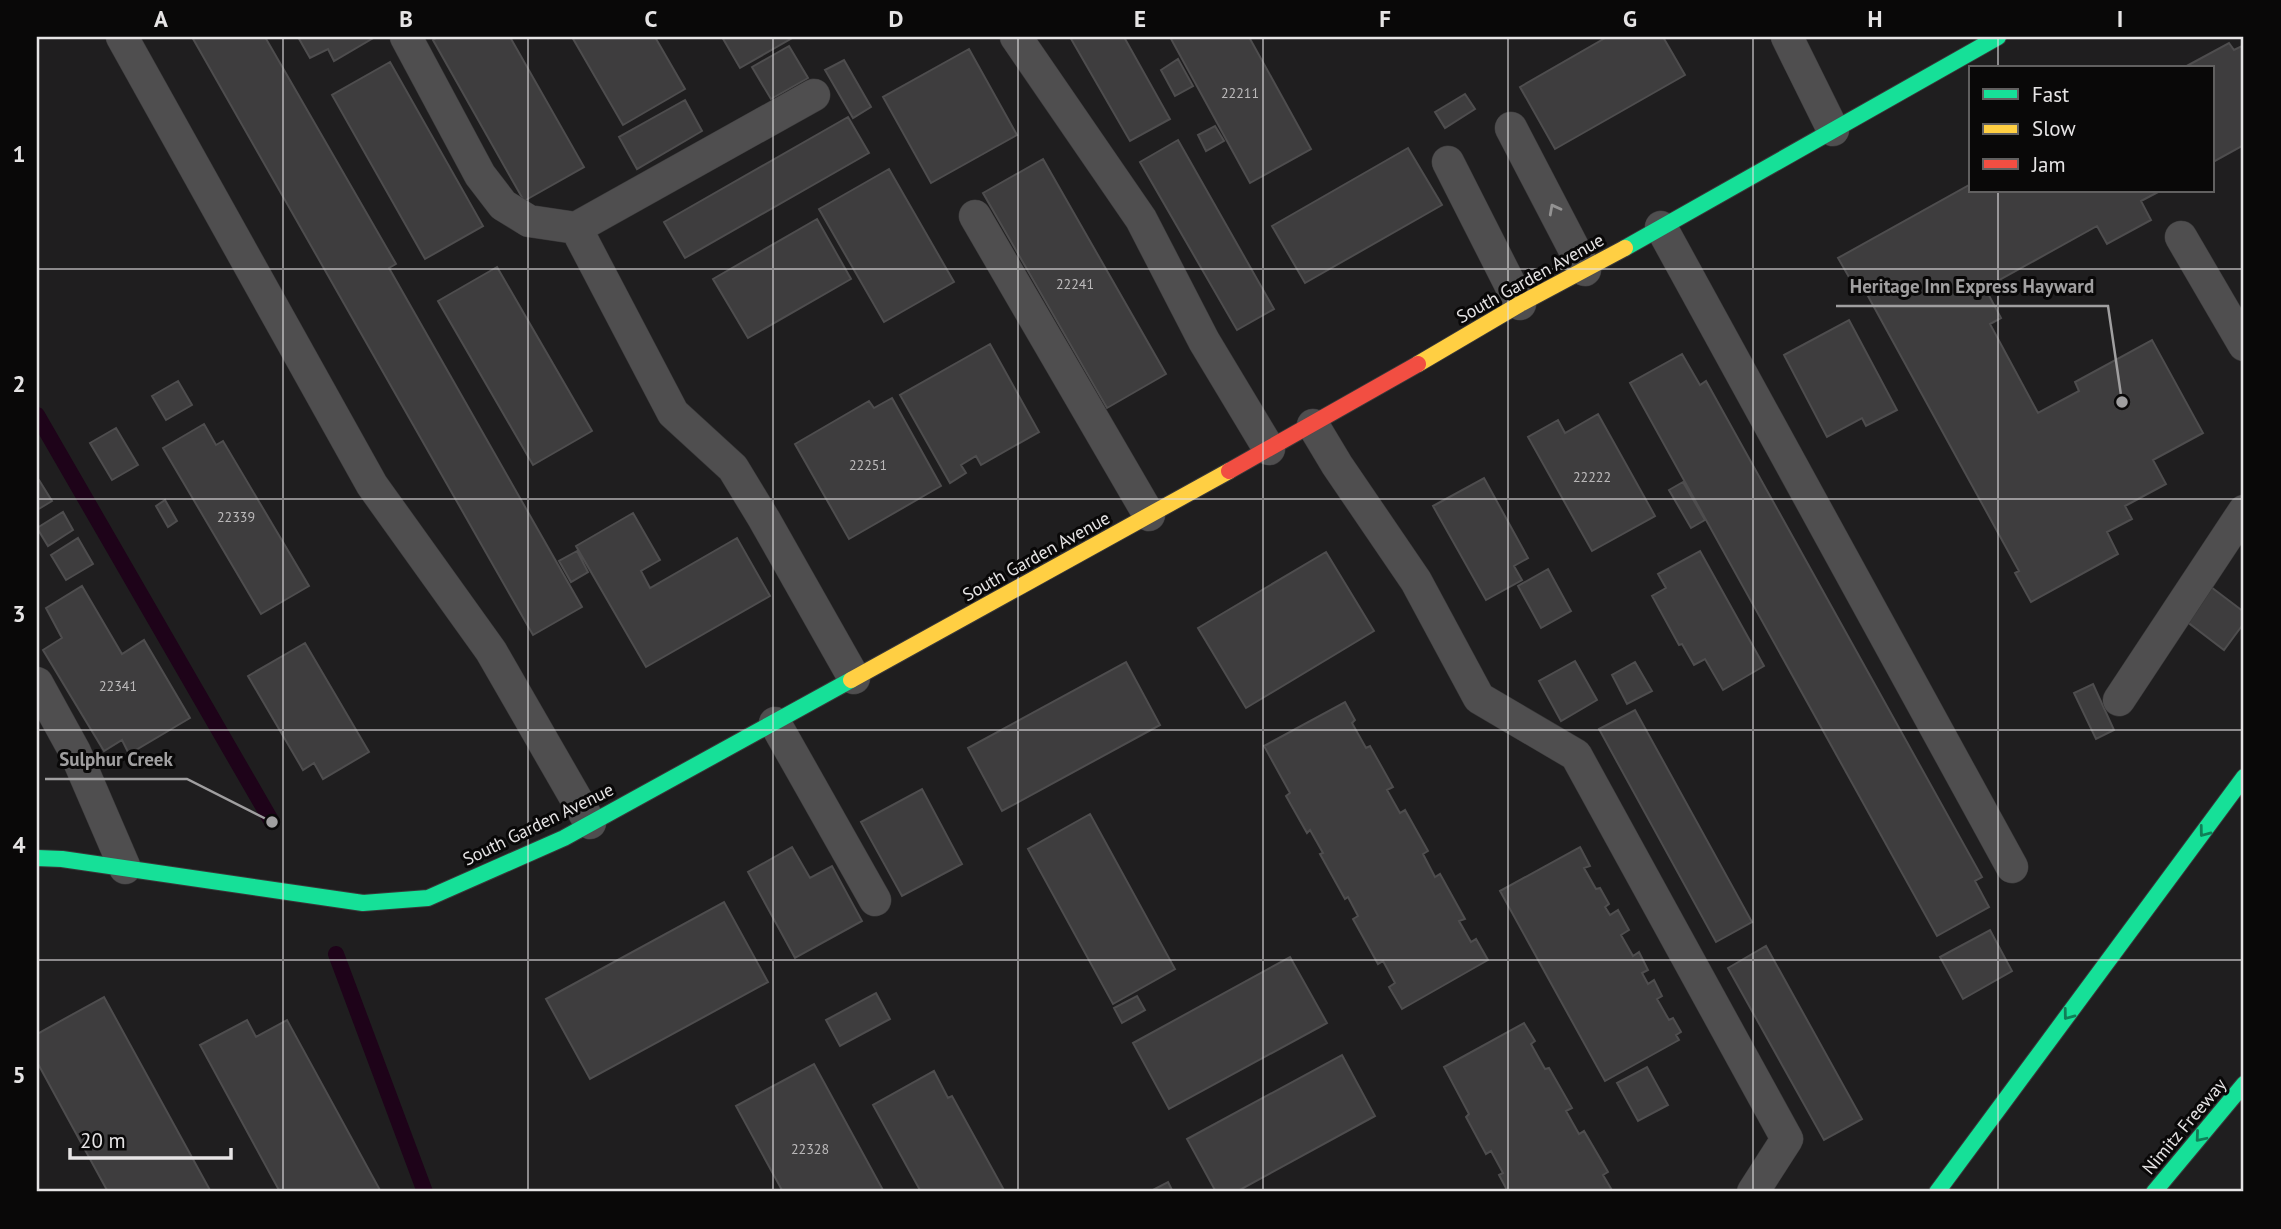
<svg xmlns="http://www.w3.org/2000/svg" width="2281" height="1229" viewBox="0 0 2281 1229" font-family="'PT Sans',sans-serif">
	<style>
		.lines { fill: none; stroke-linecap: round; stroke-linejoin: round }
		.stream { stroke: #1e0319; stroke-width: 16 }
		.building { fill: #3e3d3e; stroke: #4e4d4e; stroke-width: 2 }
		.lane-casing { stroke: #393839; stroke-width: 33 }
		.fast-casing { stroke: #393839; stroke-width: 18 }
		.slow-casing { stroke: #393839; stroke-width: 18 }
		.jam-casing { stroke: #393839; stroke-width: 18 }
		.lane { stroke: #4f4e4f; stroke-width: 32 }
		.fast { stroke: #16e098; stroke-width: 16 }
		.slow { stroke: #ffcf43; stroke-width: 16 }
		.jam { stroke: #f24e42; stroke-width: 16 }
		.oneway { stroke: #939292 }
		.oneway2 { stroke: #107f57 }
		.grid { fill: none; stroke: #e6e4e5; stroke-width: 2; stroke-opacity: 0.55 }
		.labels { text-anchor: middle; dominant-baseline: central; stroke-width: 6; stroke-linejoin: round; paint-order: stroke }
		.number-label { font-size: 14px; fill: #bcbabb }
		.street-label { font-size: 18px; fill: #e6e4e5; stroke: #090808 }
		.leader { fill: none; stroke: #a09fa0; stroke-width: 2.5 }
		.callout-dot { fill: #a09fa0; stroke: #090808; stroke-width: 2.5 }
		.callout-label { font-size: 19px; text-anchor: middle; font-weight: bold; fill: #a09fa0; stroke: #090808; stroke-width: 6; stroke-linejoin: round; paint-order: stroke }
		.neatline { fill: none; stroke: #e6e4e5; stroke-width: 2.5 }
		.grid-label { font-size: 23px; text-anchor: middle; font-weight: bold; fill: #e6e4e5 }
	</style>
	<rect width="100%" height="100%" fill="#1f1e1f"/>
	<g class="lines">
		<path class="stream" d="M37,415L272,822
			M336,954L425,1192"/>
	</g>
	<path class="building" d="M192,37H265L396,264L389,268L582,607L533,635Z
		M298,37H375L334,61L328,49L310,58Z
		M438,37H510L584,167L524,201L433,40Z
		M572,37H655L685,89L623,125Z
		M722,37H794L740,68Z
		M1070,37H1124L1170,119L1130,141Z
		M1170,37H1249L1311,149L1250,183Z
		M1607,37H1663L1685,75L1555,149L1520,87Z
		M2229,43L2234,50L2244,45V145L2213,162V68H2183Z
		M789,46L808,78L771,99L752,67Z
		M969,49L1017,135L931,183L883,97Z
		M1178,59L1193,86L1175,96L1161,70Z
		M844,60L871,107L853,118L825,70Z
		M390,62L483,226L425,259L332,95Z
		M1465,94L1475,109L1445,128L1435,112Z
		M685,100L702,131L637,169L619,137Z
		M848,117L869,153L685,258L664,222Z
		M1215,126L1224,141L1206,151L1198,135Z
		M1178,140L1274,309L1237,330L1140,162Z
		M1408,148L1442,205L1305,283L1272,226Z
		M1043,159L1166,374L1107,408L983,193Z
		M889,169L954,282L884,322L819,209Z
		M1971,184V191H2160L2141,201L2151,220L2107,244L2097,226L1985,288L2001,318L1990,324L2038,413L2079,391L2075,382L2152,340L2203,433L2153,460L2166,484L2125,506L2132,519L2107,532L2118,554L2031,602L2015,573L2019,571L1863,287L1857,291L1838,258Z
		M817,219L851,279L748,338L713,279Z
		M497,267L592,431L533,465L438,301Z
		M1849,320L1897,410L1866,426L1862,418L1827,437L1784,355Z
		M990,344L1039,432L981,465L976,456L961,465L966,473L950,483L900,395Z
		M1682,354L1700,385L1706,381L1982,877L1975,881L1989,907L1937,936L1630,383Z
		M178,381L192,405L166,420L152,396Z
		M892,398L941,486L849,539L795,444L869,401L874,408Z
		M1598,414L1655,516L1592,551L1528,437L1558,420L1565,433Z
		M204,424L216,445L223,441L309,586L261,614L163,448Z
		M116,428L138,465L112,480L90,443Z
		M1484,478L1528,558L1514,566L1522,580L1486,600L1433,506Z
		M39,480L52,501L37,510V481Z
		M1683,482L1705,520L1691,528L1669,490Z
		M165,500L177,521L168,527L156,506Z
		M63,512L73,530L48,546L37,528Z
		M633,513L660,560L641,571L650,588L737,538L770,596L646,667L576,546Z
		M78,538L93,564L66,580L51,555Z
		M577,551L588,572L571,582L559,561Z
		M1700,551L1764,666L1723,690L1705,659L1694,665L1682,644L1679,645L1652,596L1666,588L1658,574Z
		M1326,552L1374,631L1246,708L1198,628Z
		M1548,569L1571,611L1541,628L1518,586Z
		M82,586L122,654L144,640L190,718L129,754L122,740L104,751L43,650L62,638L46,608Z
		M2211,587L2244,612V623L2224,650L2186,621Z
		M305,643L369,752L323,779L314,763L303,770L248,676Z
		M1575,661L1597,700L1561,721L1539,681Z
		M1126,662L1160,725L1002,811L968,748Z
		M1635,662L1652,691L1627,704L1612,675Z
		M2093,684L2114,730L2096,739L2074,693Z
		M1345,702L1355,720L1352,723L1366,748L1370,746L1393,787L1387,790L1400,813L1405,810L1428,851L1423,854L1435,877L1440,874L1465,919L1459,921L1471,942L1476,939L1488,960L1402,1009L1389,987L1395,983L1383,961L1378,964L1353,919L1358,916L1348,897L1345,899L1320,854L1323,853L1310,830L1307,833L1286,796L1290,793L1264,746Z
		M1635,710L1752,922L1716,942L1599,729Z
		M922,789L962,864L902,896L861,822Z
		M1090,814L1175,969L1113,1004L1028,849Z
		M792,847L810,878L832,866L862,921L795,958L748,872Z
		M1580,847L1590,866L1584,868L1596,889L1600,888L1609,904L1605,907L1610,915L1618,910L1629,930L1621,935L1633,956L1639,952L1648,970L1642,973L1648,984L1654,980L1662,996L1657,999L1669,1020L1673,1018L1681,1032L1676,1035L1679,1040L1605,1081L1500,891Z
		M724,902L768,982L590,1079L546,999Z
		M1990,930L2012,971L1963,999L1940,957Z
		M1766,946L1862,1119L1824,1140L1728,968Z
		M1290,957L1327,1023L1169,1109L1133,1043Z
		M876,993L890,1019L840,1046L826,1020Z
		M1137,996L1145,1010L1122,1023L1114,1008Z
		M104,997L211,1192H108L37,1062V1034Z
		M247,1020L256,1037L287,1020L381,1192H280L200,1045Z
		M1524,1023L1535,1041L1531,1044L1545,1069L1549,1068L1572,1108L1566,1111L1579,1134L1584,1131L1608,1172L1603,1175L1613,1192H1508L1499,1175L1503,1173L1491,1151L1486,1154L1466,1117L1469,1114L1444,1067Z
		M1342,1055L1375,1116L1236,1192H1216L1187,1139Z
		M814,1064L884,1192H783L736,1106Z
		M1647,1067L1668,1105L1638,1121L1617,1083Z
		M934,1071L948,1098L952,1096L1005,1192H921L873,1105Z
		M1168,1182L1173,1192H1149Z"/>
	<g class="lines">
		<g class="lane-casing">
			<path id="lane" d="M122,37L372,485L491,651L590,823
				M406,37L480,175L503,205L529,221L576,228L814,95
				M1016,37L1141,219L1204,341L1269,449
				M1787,37L1833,130
				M1511,128L1585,270
				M1448,162L1520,304
				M975,216L1149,515
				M1661,227L2012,867
				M576,228L673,413L733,468L764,519L854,678
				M2181,237L2244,345
				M1313,425L1337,465L1416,581L1479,698L1576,755L1787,1139L1753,1192
				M37,683L75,752L125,868
				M2119,700L2244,511
				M775,723L875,900"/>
		</g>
		<g class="fast-casing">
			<path id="fast" d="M1625,248L1998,37
				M37,858L62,859L363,903L428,898L564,838L851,680
				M1937,1192L2244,777
				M2154,1192L2244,1084"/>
		</g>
		<g class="slow-casing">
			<path id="slow" d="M1418,364L1520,304L1625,248
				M851,680L1229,471"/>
		</g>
		<g class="jam-casing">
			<path id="jam" d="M1229,471L1418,364"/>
		</g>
		<use href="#lane" class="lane"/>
		<use href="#fast" class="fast"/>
		<use href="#slow" class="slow"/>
		<use href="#jam" class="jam"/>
	</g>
	<defs><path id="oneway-chevron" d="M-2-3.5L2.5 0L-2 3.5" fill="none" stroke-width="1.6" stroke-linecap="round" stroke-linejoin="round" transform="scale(1.75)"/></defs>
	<use class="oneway" href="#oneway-chevron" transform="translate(1554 209) rotate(-118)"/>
	<g class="oneway2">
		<use href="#oneway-chevron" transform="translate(2204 832) rotate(127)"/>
		<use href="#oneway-chevron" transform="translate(2068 1015) rotate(127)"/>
		<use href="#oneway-chevron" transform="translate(2200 1137) rotate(130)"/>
	</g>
	<path class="grid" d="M283,37V1192M528,37V1192M773,37V1192M1018,37V1192M1263,37V1192M1508,37V1192M1753,37V1192M1998,37V68M1998,191V1192M37,269H2244M37,499H2244M37,730H2244M37,960H2244"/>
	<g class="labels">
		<g class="number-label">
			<text x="1240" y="93">22211</text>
			<text x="1075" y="284">22241</text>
			<text x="868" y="465">22251</text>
			<text x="1592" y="477">22222</text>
			<text x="236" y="517">22339</text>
			<text x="118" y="686">22341</text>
			<text x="810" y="1149">22328</text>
		</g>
		<g class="street-label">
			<text transform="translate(1530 278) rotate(-29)">South Garden Avenue</text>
			<text transform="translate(1036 556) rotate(-29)">South Garden Avenue</text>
			<text transform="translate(538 824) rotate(-26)">South Garden Avenue</text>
			<text transform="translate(2184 1126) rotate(-50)">Nimitz Freeway</text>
		</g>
	</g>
	<path class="leader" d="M2122 402L2108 306H1836M272 822L187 779H45"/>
	<g class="callout-dot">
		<circle cx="2122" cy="402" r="7"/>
		<circle cx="272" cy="822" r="7"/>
	</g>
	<g class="callout-label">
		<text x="1972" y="293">Heritage Inn Express Hayward</text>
		<text x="116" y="766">Sulphur Creek</text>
	</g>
	<rect width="2281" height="1229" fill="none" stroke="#090808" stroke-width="77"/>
	<rect x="1969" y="66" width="245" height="126" fill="#090808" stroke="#616060" stroke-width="2"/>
	<rect x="1983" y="89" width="35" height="10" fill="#16e098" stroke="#616060" stroke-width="2"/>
	<text x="2032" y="102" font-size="21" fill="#e6e4e5">Fast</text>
	<rect x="1983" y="124" width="35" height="10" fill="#ffcf43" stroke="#616060" stroke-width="2"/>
	<text x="2032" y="136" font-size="21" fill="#e6e4e5">Slow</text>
	<rect x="1983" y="159" width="35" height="10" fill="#f24e42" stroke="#616060" stroke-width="2"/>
	<text x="2032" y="172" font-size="21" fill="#e6e4e5">Jam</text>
	<path d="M70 1148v10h161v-10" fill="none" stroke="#e6e4e5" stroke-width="3.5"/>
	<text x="80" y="1148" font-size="21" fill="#e6e4e5" stroke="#090808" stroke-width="5" paint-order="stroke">20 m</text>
	<rect x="38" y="38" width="2204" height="1152" class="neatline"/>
	<g class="grid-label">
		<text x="161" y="27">A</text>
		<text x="406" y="27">B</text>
		<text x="651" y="27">C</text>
		<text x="896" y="27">D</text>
		<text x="1140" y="27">E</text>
		<text x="1385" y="27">F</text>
		<text x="1630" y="27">G</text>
		<text x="1875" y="27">H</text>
		<text x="2120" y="27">I</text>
		<text x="19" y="162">1</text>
		<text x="19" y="392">2</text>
		<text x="19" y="622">3</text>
		<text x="19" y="853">4</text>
		<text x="19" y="1083">5</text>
	</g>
</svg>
